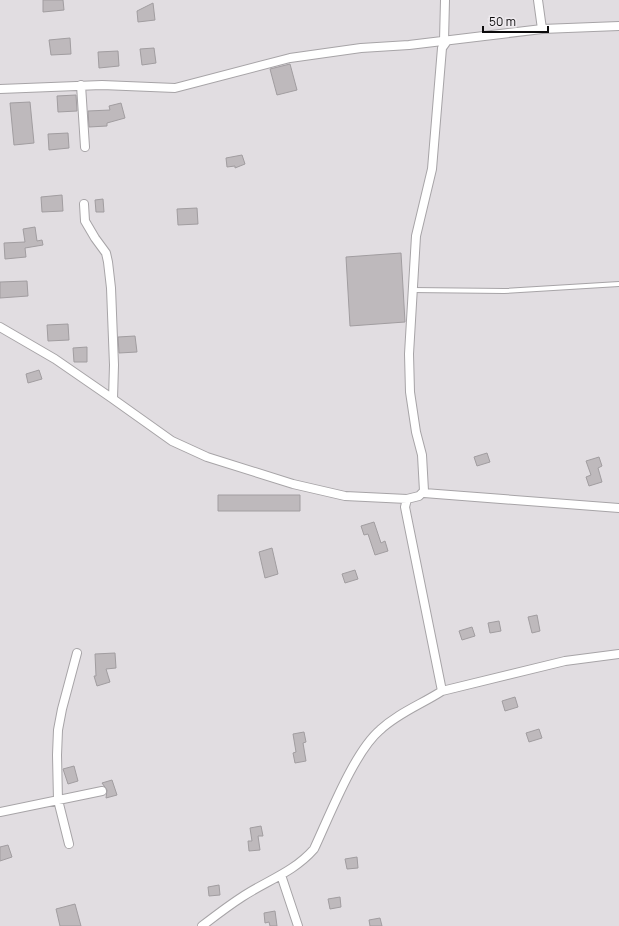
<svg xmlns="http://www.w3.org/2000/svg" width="619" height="926" viewBox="0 0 619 926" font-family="Manrope,sans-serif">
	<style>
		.building { fill: #beb9bc; stroke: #a19da0 }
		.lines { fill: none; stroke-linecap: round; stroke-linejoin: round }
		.lane-casing { stroke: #a7a4a7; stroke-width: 6 }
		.street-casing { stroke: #a7a4a7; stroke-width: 10 }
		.lane { stroke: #fff; stroke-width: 4 }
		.street { stroke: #fff; stroke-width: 8 }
	</style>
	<rect width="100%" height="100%" fill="#e1dde1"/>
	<path class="building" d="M43,0H63L64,10L43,12Z
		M153,3L155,20L138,22L137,11Z
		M70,38L71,54L51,55L49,40Z
		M154,48L156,63L142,65L140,49Z
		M118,51L119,66L99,68L98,52Z
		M290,64L297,90L277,95L270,69Z
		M76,95L77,111L58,112L57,96Z
		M30,102L34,143L14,145L10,103Z
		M121,103L125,118L107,123V126L89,127L88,111L110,110L109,106Z
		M68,133L69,148L49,150L48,134Z
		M242,155L245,164L235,168V166L227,167L226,158Z
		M62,195L63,211L42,212L41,197Z
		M103,199L104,212H96L95,200Z
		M197,208L198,224L178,225L177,209Z
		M35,227L37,241L42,240L43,245L25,248L26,257L5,259L4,243L25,242L23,229Z
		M401,253L405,322L350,326L346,257Z
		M27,281L28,296L0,298V282Z
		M68,324L69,340L48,341L47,325Z
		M135,336L137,352L119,353L118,337Z
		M87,347V362H74L73,348Z
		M39,370L42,379L28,383L26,374Z
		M487,453L490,462L477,466L474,457Z
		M599,457L602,466L598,468L602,482L589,486L586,477L591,475L586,461Z
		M218,495H300V511H218Z
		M374,522L381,543L385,541L388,551L375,555L368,534L364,535L361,526Z
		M272,548L278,574L265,578L259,552Z
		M355,570L358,579L345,583L342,574Z
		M537,615L540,631L532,633L528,617Z
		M499,621L501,631L490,633L488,623Z
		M472,627L475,636L462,640L459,631Z
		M115,653L116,668L106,669L110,682L97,686L94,676H96L95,654Z
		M515,697L518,707L505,711L502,701Z
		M539,729L542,738L529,742L526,733Z
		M304,732L306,742L303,743L306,761L295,763L293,753L296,752L293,734Z
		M74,766L78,781L68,784L63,769Z
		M112,780L117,795L106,798L107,790L102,783Z
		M261,826L263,836H258L260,850L249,851L248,841H252L250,828Z
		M8,845L12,857L0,861V847Z
		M357,857L358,868L347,869L345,859Z
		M219,885L220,895L209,896L208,887Z
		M340,897L341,907L330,909L328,899Z
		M75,904L81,926H60L56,909Z
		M275,911L277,926H270L269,922L265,923L264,913Z
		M380,918L382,926H370L369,920Z"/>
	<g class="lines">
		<g class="lane-casing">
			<path id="lane" d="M412,290L504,291L619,284"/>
		</g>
		<g class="street-casing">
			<path id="street" d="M538,0L542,29
				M444,41L445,0
				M81,85L85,147
				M0,89L102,85L175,88L290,58L361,48L409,45L542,29L619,26
				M84,204L85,221L95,238L106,253L108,262L111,288L114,365L113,399L172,441L207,457L293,484L345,496L407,499
				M0,327L55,359L113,399
				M424,493L619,508
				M442,691L565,661L619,654
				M0,812L102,791
				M69,844L58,800L57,755L58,730L62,709L77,653
				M281,875L298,926
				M202,926C215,916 228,906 242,897C266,881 294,872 314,849C329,817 354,752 380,730C398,713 422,704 442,691L405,507L407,499L419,496L424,491L422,455L416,432L410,392L409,354L416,236L432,169L441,60L442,48L447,41"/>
		</g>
		<use href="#lane" class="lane"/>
		<use href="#street" class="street"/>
	</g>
	<path d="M483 26v6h65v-6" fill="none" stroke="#0c0b0c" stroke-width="2"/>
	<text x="489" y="26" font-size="12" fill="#0c0b0c" stroke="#eeeaee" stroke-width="3" paint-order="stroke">50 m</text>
</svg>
